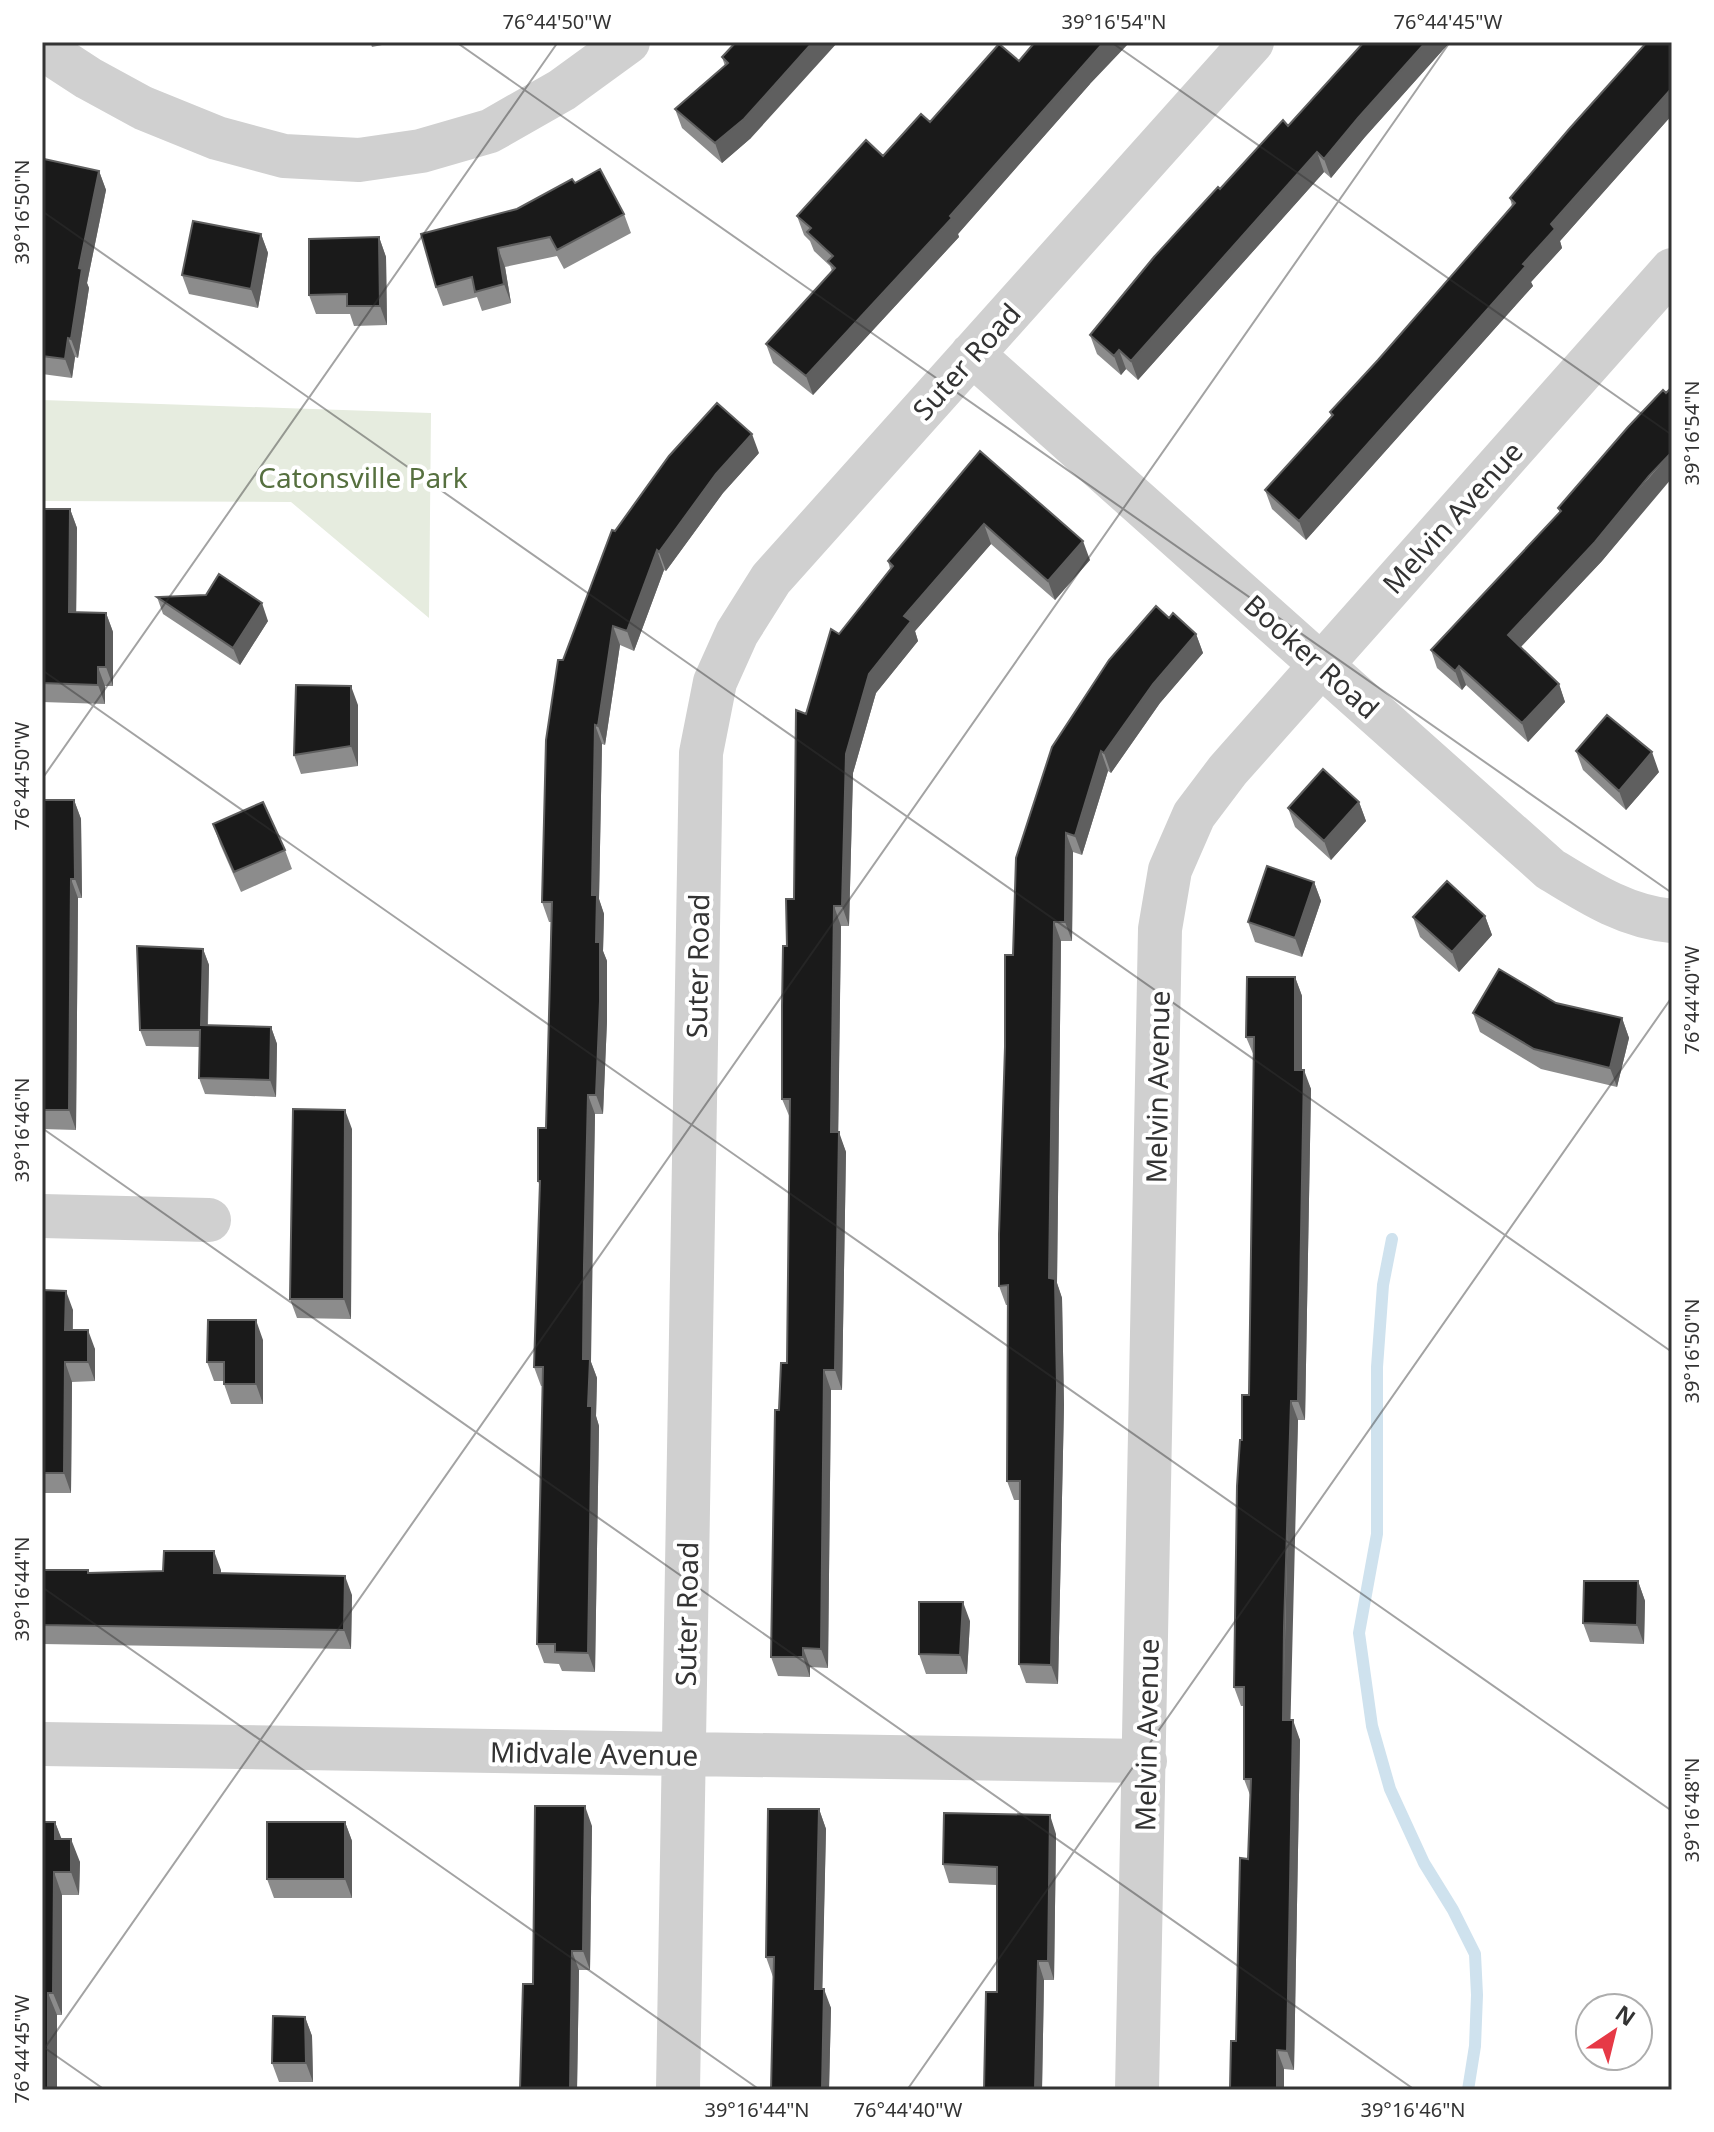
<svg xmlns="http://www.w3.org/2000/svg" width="1714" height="2132" viewBox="0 0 1714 2132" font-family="'Noto Sans',sans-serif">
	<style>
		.green { fill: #e6ecdf }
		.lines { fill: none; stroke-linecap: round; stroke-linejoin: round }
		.stream { stroke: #cfe2ee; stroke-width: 12 }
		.minor { stroke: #d0d0d0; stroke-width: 44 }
		.wall { fill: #8c8c8c }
		.shaded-wall { fill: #5f5f5f }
		.building { fill: #1a1a1a; stroke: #5f5f5f; stroke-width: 2 }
		.ticks { fill: none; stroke: #333; stroke-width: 2; stroke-opacity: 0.45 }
		.labels { text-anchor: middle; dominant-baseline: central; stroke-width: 8; stroke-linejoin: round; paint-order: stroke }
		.street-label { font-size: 28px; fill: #333; stroke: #fff }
		.park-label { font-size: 28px; fill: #56703f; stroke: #fff }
		.neatline { fill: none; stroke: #333; stroke-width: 3 }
		.ticks-label { font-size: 20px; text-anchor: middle; fill: #333 }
	</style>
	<rect width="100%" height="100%" fill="#fff"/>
	<path class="green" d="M42,400L431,413L429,618L291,502L42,501Z"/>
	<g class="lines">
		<path class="stream" d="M1392,1239L1383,1285L1377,1367V1534L1359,1633L1372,1726L1390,1789L1424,1863L1453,1910L1475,1954L1477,1995L1475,2046L1468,2090"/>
		<path class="minor" d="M42,48L88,78L143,108L217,138L284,156L359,160L421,151L490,131L562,90L628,42
			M972,354L1550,869C1589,893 1626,917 1672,921
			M42,1216L209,1220
			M42,1744L1145,1761
			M678,2090L701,753L715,682L737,633L771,579L1252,42
			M1137,2090L1160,929L1170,870L1194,815L1228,770L1672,270"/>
	</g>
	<path class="wall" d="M370,42H397L372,47Z
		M736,42L751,138L722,163L682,128L675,109L725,66L722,57Z
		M1364,42H1450L1365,137L1331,178L1324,172L1138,380L1126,369L1121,375L1097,354L1090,335L1220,189L1288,126Z
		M1672,42V115L1560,241L1562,248L1531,282L1533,286L1306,540L1272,509L1265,490L1331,416L1330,412L1378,360L1512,206L1510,198Z
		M1019,61L1090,84L958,234L959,237L813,395L773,363L766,344L832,271L830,266L814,251L810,241L804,235L797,216Z
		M42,167L99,171L106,190L87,283L89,288L78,358L75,357L72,378L42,374Z
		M575,183L624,214L631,233L564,269L557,256L505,267L511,303L482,311L477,297L443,306L436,287L517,209Z
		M261,234L268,253L258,308L189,294L182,275Z
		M379,237L386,257L387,325L354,326L350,314H316L309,295Z
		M980,451L1090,560L1055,600L991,544L915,631L918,641L876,693L853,773L849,926H841L838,1132L846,1152L842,1390H831L828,1668L810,1667V1677L778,1676L771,1657L779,1410L787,1363L790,1118L782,1099L787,946L794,899L806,714L839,634L890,569L888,561Z
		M759,453L723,493L666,571L664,570L634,651L620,645L605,745L602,744L599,899L604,914L603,951L607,961V1021L603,1114H595L591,1285V1362L597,1378L596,1416L599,1426L595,1672L562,1671L559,1664L544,1663L537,1644L543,1386H541L534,1367L540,1187L538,1181L546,1128L551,922H549L542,902L563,660L615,531Z
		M1656,495L1602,561L1521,647L1559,684L1565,702L1528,742L1466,685L1462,690L1437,668L1431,650L1560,513L1558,508Z
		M42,509H70L77,528L76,612L106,613L113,632V686H105V704L42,702Z
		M206,595L268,621L240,665L163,614L157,597Z
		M1169,618L1196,634L1203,653L1160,703L1111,773L1108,771L1082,855L1073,852L1072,941H1061L1057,1283L1062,1298L1064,1405L1058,1684L1026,1683L1019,1664L1020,1500H1014L1007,1481L1008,1305H1006L999,1286L1013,955L1016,858Z
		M358,705V766L301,774L294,755Z
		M1576,751L1659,772L1626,810L1583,770Z
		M42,800H74L81,819L82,898H78L76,1130L42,1129Z
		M1359,802L1366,821L1331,860L1295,827L1288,808Z
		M213,824L285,850L292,869L241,892L220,844Z
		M1314,882L1321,901L1302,957L1255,942L1248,922Z
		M1485,916L1492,935L1459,972L1420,937L1413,917Z
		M203,949L209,965L208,1025L271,1027L277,1044L276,1097L205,1094L199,1078L200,1047L146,1046L140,1030Z
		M1295,977L1302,996V1070L1311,1089L1305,1420H1298L1291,1646L1290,1720L1300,1740L1294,2070L1284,2069V2090H1227L1230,2089L1236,2041L1248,1859L1250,1795L1244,1779V1706H1241L1234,1687L1242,1440L1249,1395L1254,1056L1246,1037Z
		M1556,1003L1622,1018L1629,1038L1617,1087L1541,1069L1480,1032L1473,1013Z
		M352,1129L351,1319L297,1318L290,1299Z
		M42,1290L73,1310V1330L95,1349V1381L72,1382L71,1493H42Z
		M263,1340V1404H231L224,1384V1381H214L207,1362Z
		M42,1570H88L89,1573L221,1570V1573L352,1595L351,1649L42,1644Z
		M1638,1581L1645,1601L1644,1644L1590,1642L1583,1623Z
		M970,1621L967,1674H926L919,1654Z
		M819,1809L826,1829L822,1989L831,2008L829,2090H771L773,1977L766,1957Z
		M55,1822L61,1839L80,1862L79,1895H62V2015H57L42,2090Z
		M345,1822L352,1841V1898H274L267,1879Z
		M592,1826L590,1970H579L577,2090L533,1984Z
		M1056,1834L1054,1980H1044L1042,2090H984L997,1992V1885L949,1883L943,1864Z
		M305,2017L312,2036L313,2082H279L272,2063Z"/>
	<path class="shaded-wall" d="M813,42H838L751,138L722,163L715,143Z
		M1104,42H1130L1090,84L958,234L959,237L813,395L806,376Z
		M1426,42H1450L1365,137L1331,178L1324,159L1358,118Z
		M1672,88V115L1560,241L1562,248L1531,282L1533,286L1306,540L1299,521L1551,224Z
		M1317,152L1324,172L1138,380L1131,361Z
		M99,171L106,190L87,283L89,288L78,358L71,339L79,268Z
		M261,234L268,253L258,308L251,289Z
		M379,237L386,257L387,325L380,306Z
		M498,248L505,267L511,303L504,284Z
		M68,338L75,357L72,378L65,359Z
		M1119,350L1126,369L1121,375L1114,356Z
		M752,434L759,453L723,493L666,571L659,552L716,474Z
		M1672,452V478L1602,561L1515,653L1508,635Z
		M70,509L77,528L76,631L69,612Z
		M984,524L991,544L915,631L918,641L876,693L853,773L849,926L842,906L846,754L869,674L904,616Z
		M1083,541L1090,560L1055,600L1048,581Z
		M657,550L664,570L634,651L627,631Z
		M262,603L268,621L240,665L233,648Z
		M106,613L113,632V686L106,667Z
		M613,626L620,645L605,745L598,726Z
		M1196,634L1203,653L1160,703L1111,773L1104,753L1153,684Z
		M1459,666L1466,685L1462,690L1455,671Z
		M98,667L105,686V704L98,685Z
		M1559,684L1565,702L1528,742L1522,723Z
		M351,686L358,705V766L351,746Z
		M595,725L602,744L599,899L604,914L603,951L607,961V1021L603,1114L596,1095V942L592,895Z
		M1101,751L1108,771L1082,855L1075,836Z
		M1652,752L1659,772L1626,810L1619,791Z
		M74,800L81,819L82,898L75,879Z
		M1359,802L1366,821L1331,860L1324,841Z
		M1066,833L1073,852L1072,941L1065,922Z
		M71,879L78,898L76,1130L69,1110Z
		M1314,882L1321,901L1302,957L1295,938Z
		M834,906L841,926L838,1152L831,1132Z
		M1485,916L1492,935L1459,972L1452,952Z
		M1054,922L1061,941L1057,1283L1062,1298L1064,1405L1058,1684L1051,1665L1049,1278Z
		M203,949L209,965L207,1042L201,1025Z
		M1295,977L1302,996V1089L1295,1070Z
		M1622,1018L1629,1038L1617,1087L1610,1068Z
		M271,1027L277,1044L276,1097L270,1080Z
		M1304,1070L1311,1089L1305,1420L1298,1401Z
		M588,1095L595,1114L591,1362L597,1378L596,1416L599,1426L595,1672L588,1653V1406L583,1359Z
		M345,1110L352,1129L351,1319L344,1299Z
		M839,1132L846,1152L842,1390L835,1370Z
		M66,1291L73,1310L72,1349L65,1330Z
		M256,1320L263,1340V1404L256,1384Z
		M88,1330L95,1349V1381L88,1362Z
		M65,1362L72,1382L71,1493L64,1473Z
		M824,1370L831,1390L828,1668L821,1649Z
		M1291,1401L1298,1420L1290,1740L1283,1720Z
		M214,1551L221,1570V1593L214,1573Z
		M345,1576L352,1595L351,1649L344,1630Z
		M1638,1581L1645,1601L1644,1644L1637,1625Z
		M963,1602L970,1621L967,1674L960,1655Z
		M803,1648L810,1667V1677L803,1657Z
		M1293,1720L1300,1740L1294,2070L1287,2051Z
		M585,1806L592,1826L590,1970L583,1951Z
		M819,1809L826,1829L822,2008L815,1989Z
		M1050,1815L1056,1834L1054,1980L1048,1961Z
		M55,1822L64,1845L55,1839Z
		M345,1822L352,1841V1898L345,1879Z
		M71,1839L80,1862L79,1895L71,1872Z
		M54,1872L62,1895V2015L53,1993Z
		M572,1951L579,1970L577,2090H570Z
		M1038,1961L1044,1980L1042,2090H1035Z
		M824,1989L831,2008L829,2090H822Z
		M48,1993L57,2015V2090H48Z
		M305,2017L312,2036L313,2082L306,2063Z
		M1277,2050L1284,2069V2090H1277Z"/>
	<path class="building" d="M736,42H813L744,119L715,143L675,109L728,63L722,57Z
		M1035,42H1104L950,216L952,218L806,376L766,344L835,268L828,261L833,256L807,232L811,228L797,216L866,140L883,156L921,114L930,122L999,44L1019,61Z
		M1364,42H1426L1358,118L1324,159L1317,152L1131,361L1119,350L1114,356L1090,335L1154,257L1218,187L1220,189L1283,120L1288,126Z
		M1647,42H1672V88L1551,224L1555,229L1523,264L1526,266L1299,521L1265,490L1333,415L1330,412L1378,360L1515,203L1510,198L1570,128Z
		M44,159L99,171L79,268L82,269L71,339L68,338L65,359L42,356V167Z
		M600,169L624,214L557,250L550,237L498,248L504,284L475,292L472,277L436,287L421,234L517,209L572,179L575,183Z
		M193,221L261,234L251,289L182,275Z
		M379,237L380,306H347V294L309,295V239Z
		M1672,387V452L1649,476L1595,542L1508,635L1559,684L1522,723L1459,666L1455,671L1431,650L1561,511L1558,508L1628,427L1663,390L1666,393Z
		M717,403L752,434L716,474L659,552L657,550L627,631L613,626L598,726L595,725L592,895H597L596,942H600V1001L596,1095H588L584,1265L583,1359H590L588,1406H592L588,1653L555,1652V1644H537L543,1367H534L540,1181H538V1128H546L552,902H542L546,740L558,660H563L612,530L615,531L669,456Z
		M980,451L1083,541L1048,581L984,524L904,616L911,621L869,674L846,754L842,906H834L831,1132H839L835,1370H824L821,1649L803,1648V1657H771L775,1410H779L781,1363H787L790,1099H782V1006L783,946H787L786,899H794L796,710L806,714L831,629L839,634L893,566L888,561Z
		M42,509H70L69,612L106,613V667H98V685L42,683Z
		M219,574L262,603L233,648L157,597L206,595Z
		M1156,606L1169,618L1173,613L1196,634L1153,684L1104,753L1101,751L1075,836L1066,833L1065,922H1054L1049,1278L1055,1279L1057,1386L1051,1665L1019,1664L1020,1481H1007L1008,1285L999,1286V1234L1005,1047V955H1013L1016,858L1052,747L1109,660Z
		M296,685L351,686V746L294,755Z
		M1607,715L1652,752L1619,791L1576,751Z
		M1323,769L1359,802L1324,841L1288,808Z
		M42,800H74L75,879H71L69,1110H42Z
		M263,802L285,850L234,872L213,824Z
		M1267,866L1314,882L1295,938L1248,922Z
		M1447,881L1485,916L1452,952L1413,917Z
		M137,946L203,949L201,1025L271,1027L270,1080L199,1078L200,1030H140Z
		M1499,969L1556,1003L1622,1018L1610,1068L1534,1049L1473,1013Z
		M1247,977H1295V1070H1304L1298,1401H1291L1284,1627L1283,1720H1293L1287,2051L1277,2050V2090H1227L1230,2089L1231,2041H1236L1240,1858L1248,1859L1251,1779H1244V1687H1234L1237,1486L1240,1440H1242V1395H1249L1254,1037H1246Z
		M293,1109L345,1110L344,1299H290Z
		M42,1290L66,1291L65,1330H88V1362H65L64,1473H42Z
		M208,1320H256V1384H224V1362H207Z
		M164,1551H214V1573L345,1576L344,1630L42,1625V1570H88V1573L163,1571Z
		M1584,1581H1638L1637,1625L1583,1623Z
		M919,1602H963L960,1655L919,1654Z
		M535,1806H585L583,1951H572L570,2090H520L523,1984H533Z
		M768,1809H819L815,1989H824L822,2090H771L774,1957H766Z
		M944,1813L1050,1815L1048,1961H1038L1035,2090H984L986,1992H997V1867L943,1864Z
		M42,1822H55V1839H71V1872H54L53,1993H48V2090H42Z
		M267,1822H345V1879H267Z
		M273,2016L305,2017L306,2063H272Z"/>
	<path class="ticks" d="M456,42L1672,893M1111,42L1672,435M42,211L1672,1352M42,670L1672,1811M42,779L558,42M42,1128L1415,2090M42,1587L760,2090M42,2046L105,2090M42,2052L1450,42M907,2090L1672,997"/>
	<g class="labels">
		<g class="street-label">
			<text transform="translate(966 361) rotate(-48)">Suter Road</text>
			<text transform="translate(1452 517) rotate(-48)">Melvin Avenue</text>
			<text transform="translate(1312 656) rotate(42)">Booker Road</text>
			<text transform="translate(697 966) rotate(-89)">Suter Road</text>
			<text transform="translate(1157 1087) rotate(-89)">Melvin Avenue</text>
			<text transform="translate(686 1614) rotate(-89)">Suter Road</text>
			<text transform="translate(1146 1735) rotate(-89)">Melvin Avenue</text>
			<text transform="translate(594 1753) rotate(1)">Midvale Avenue</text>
		</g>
		<g class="park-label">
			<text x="363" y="477">Catonsville Park</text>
		</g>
	</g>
	<rect width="1714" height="2132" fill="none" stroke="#ffffff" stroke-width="88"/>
	<g transform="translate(1614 2032) rotate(35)"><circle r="38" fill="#ffffff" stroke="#adadad" stroke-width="2"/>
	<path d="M0-6L14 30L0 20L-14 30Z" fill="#e63946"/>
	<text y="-12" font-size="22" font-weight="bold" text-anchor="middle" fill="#333333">N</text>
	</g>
	<rect x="44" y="44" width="1626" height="2044" class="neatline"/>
	<g class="ticks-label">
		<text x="557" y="29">76°44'50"W</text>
		<text x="1114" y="29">39°16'54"N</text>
		<text x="1448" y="29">76°44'45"W</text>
		<text transform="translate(22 212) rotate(-90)" y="7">39°16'50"N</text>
		<text transform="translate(1692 433) rotate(-90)" y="7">39°16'54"N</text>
		<text transform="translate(22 776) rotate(-90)" y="7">76°44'50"W</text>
		<text transform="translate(1692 1000) rotate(-90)" y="7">76°44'40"W</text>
		<text transform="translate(22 1130) rotate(-90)" y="7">39°16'46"N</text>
		<text transform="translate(1692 1351) rotate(-90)" y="7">39°16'50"N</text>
		<text transform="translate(22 1589) rotate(-90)" y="7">39°16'44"N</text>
		<text transform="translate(1692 1810) rotate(-90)" y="7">39°16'48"N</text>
		<text transform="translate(22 2049) rotate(-90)" y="7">76°44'45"W</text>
		<text x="757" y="2117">39°16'44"N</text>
		<text x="908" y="2117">76°44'40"W</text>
		<text x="1413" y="2117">39°16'46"N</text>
	</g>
</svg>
